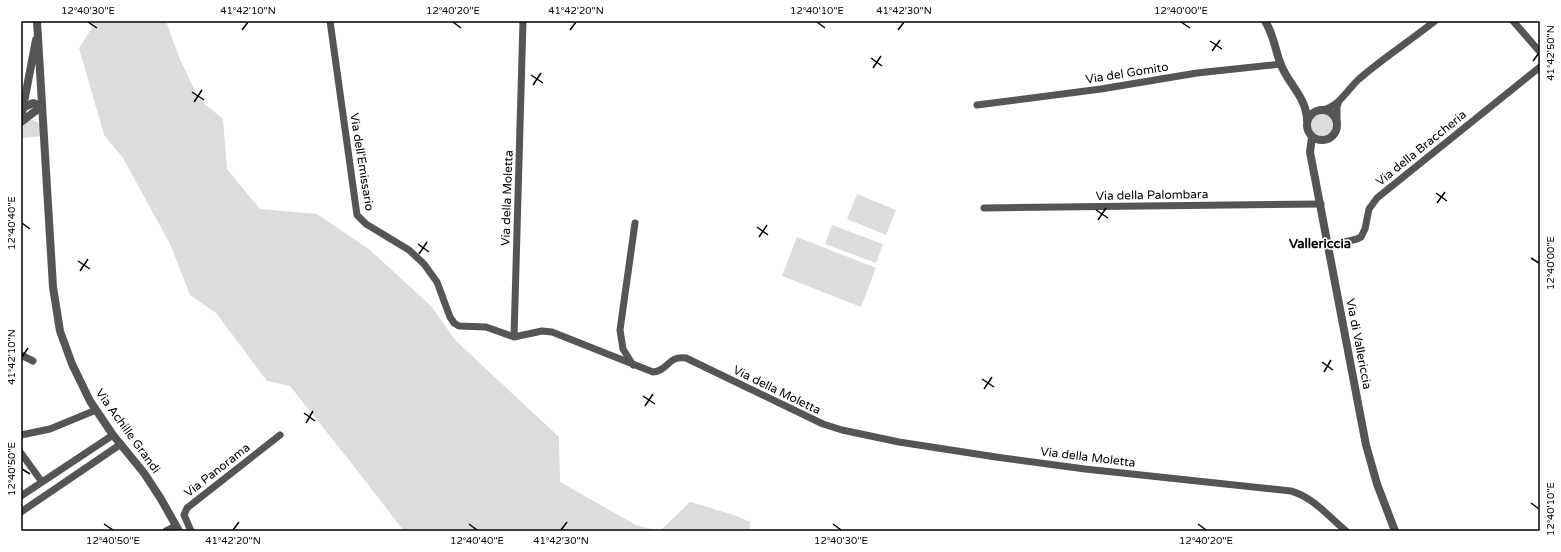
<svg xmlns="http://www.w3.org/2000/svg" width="1561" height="552" viewBox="0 0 1561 552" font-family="'Varela Round',sans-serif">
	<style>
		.green { fill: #dcdcdc }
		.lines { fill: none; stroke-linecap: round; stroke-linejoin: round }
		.minor { stroke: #555; stroke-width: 7 }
		.tertiary { stroke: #555; stroke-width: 8 }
		.ticks { fill: none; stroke: #000; stroke-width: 1.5 }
		.labels { text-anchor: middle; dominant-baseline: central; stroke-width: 3; stroke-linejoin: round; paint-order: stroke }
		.street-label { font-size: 12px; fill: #000; stroke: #fff }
		.neighbourhood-label { font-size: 13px; font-weight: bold; fill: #000; stroke: #fff }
		.neatline { fill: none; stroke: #000; stroke-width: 1.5 }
		.ticks-label { font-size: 10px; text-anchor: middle; fill: #000 }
	</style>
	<rect width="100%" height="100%" fill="#fff"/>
	<path class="green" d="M88,21H166L179,57L199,99L223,119L227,169L260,209L317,214L370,250L432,307L455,340L559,437L560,482L636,525L659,531H404L349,460L290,386L267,381L216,313L190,295L170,244L123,158L104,135L79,48L92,28Z
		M1311 125a11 11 0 1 1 22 0a11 11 0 1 1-22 0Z
		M29,120C40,119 40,127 41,136L21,138V129Z
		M857,194L896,210L886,235L847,219Z
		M832,225L883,244L876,263L825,244Z
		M797,237L876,268L861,307L782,276Z
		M690,502L734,515L750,522L749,531H660Z"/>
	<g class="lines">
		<path class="minor" d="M330,21L357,215L366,224L409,250L424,264L437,282L450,317L454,323L459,326L486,327L514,337
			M523,21L514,337L542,331L552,332L653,372C668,371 668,355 686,358L823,424L842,430L899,442L996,457L1085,469L1291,491C1313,497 1329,517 1346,531
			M1513,21L1540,52
			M977,105L1101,89L1197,73L1281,64
			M1322,110C1339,107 1347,90 1359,79C1382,59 1411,40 1435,21
			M1337,122V107L1339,101
			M984,208L1321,204
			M1328,246L1357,239L1361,237L1365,229L1369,209L1377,198L1540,67
			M21,355L33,361
			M633,365L623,349L620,330L635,223
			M21,435L50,429L96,410
			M21,453L42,482
			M21,496L113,435
			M21,512L121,444
			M166,531L176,526
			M191,531L184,515L187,508L280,435"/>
		<path class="tertiary" d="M37,21L53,287L60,331L72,364L90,401L113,435L144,473L161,499L179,531
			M1265,21C1274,35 1275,50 1281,65C1289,85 1307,98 1307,121
			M23,108L33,103L42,106
			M1307 125a15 15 0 1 1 30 0a15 15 0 1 1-30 0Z
			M21,118L36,40
			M21,122L42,106
			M1312,137L1310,152L1366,445L1377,484L1395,531"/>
	</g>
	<path class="ticks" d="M88,22L97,28M453,22L461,28M817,22L825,28M1181,22L1190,28M242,30L248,22M570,30L576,22M898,30L904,22M1210,41L1222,49M1212,51L1220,40M871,58L882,66M1533,61L1539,53M873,68L881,56M531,75L543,83M533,85L541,73M192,92L204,100M194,102L202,90M1436,193L1447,201M1437,203L1445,192M1096,210L1108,218M1098,220L1106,208M22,223L30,229M757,227L768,235M759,237L767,225M418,244L429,252M419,254L427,242M1531,258L1539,263M78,261L90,269M80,271L88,259M22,357L28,348M1322,362L1333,370M1324,372L1331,360M982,379L994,387M984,389L992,377M643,396L655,404M645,406L653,394M304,413L315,421M306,423L313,411M22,469L30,474M1531,503L1539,509M104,524L113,530M469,524L477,530M833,524L841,530M1198,524L1206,530M233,530L239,522M561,530L567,522"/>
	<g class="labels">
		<g class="street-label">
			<text transform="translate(1127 73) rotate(-9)">Via del Gomito</text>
			<text transform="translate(1421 148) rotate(-39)">Via della Braccheria</text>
			<text transform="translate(362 162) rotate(81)">Via dell'Emissario</text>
			<text transform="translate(1152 195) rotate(-1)">Via della Palombara</text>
			<text transform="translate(507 198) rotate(-88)">Via della Moletta</text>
			<text transform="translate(1359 344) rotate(79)">Via di Vallericcia</text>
			<text transform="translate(777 390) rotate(26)">Via della Moletta</text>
			<text transform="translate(128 431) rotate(54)">Via Achille Grandi</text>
			<text transform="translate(1088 457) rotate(7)">Via della Moletta</text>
			<text transform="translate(217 470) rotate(-38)">Via Panorama</text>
		</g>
		<g class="neighbourhood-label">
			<text x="1320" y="244">Vallericcia</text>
		</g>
	</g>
	<rect width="1561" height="552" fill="none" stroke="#ffffff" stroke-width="44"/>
	<rect x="22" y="22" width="1517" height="508" class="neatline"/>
	<g class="ticks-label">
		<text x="88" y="14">12°40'30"E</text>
		<text x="248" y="14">41°42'10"N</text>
		<text x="453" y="14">12°40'20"E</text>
		<text x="576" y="14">41°42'20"N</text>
		<text x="817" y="14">12°40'10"E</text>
		<text x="904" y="14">41°42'30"N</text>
		<text x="1181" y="14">12°40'00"E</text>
		<text transform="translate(1550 53) rotate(-90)" y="4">41°42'50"N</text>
		<text transform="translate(11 223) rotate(-90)" y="4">12°40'40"E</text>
		<text transform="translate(1550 263) rotate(-90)" y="4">12°40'00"E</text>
		<text transform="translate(11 357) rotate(-90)" y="4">41°42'10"N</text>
		<text transform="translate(11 469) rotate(-90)" y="4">12°40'50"E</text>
		<text transform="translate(1550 509) rotate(-90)" y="4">12°40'10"E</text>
		<text x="113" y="544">12°40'50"E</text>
		<text x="233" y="544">41°42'20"N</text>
		<text x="477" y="544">12°40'40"E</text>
		<text x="561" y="544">41°42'30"N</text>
		<text x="841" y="544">12°40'30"E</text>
		<text x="1206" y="544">12°40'20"E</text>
	</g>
</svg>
